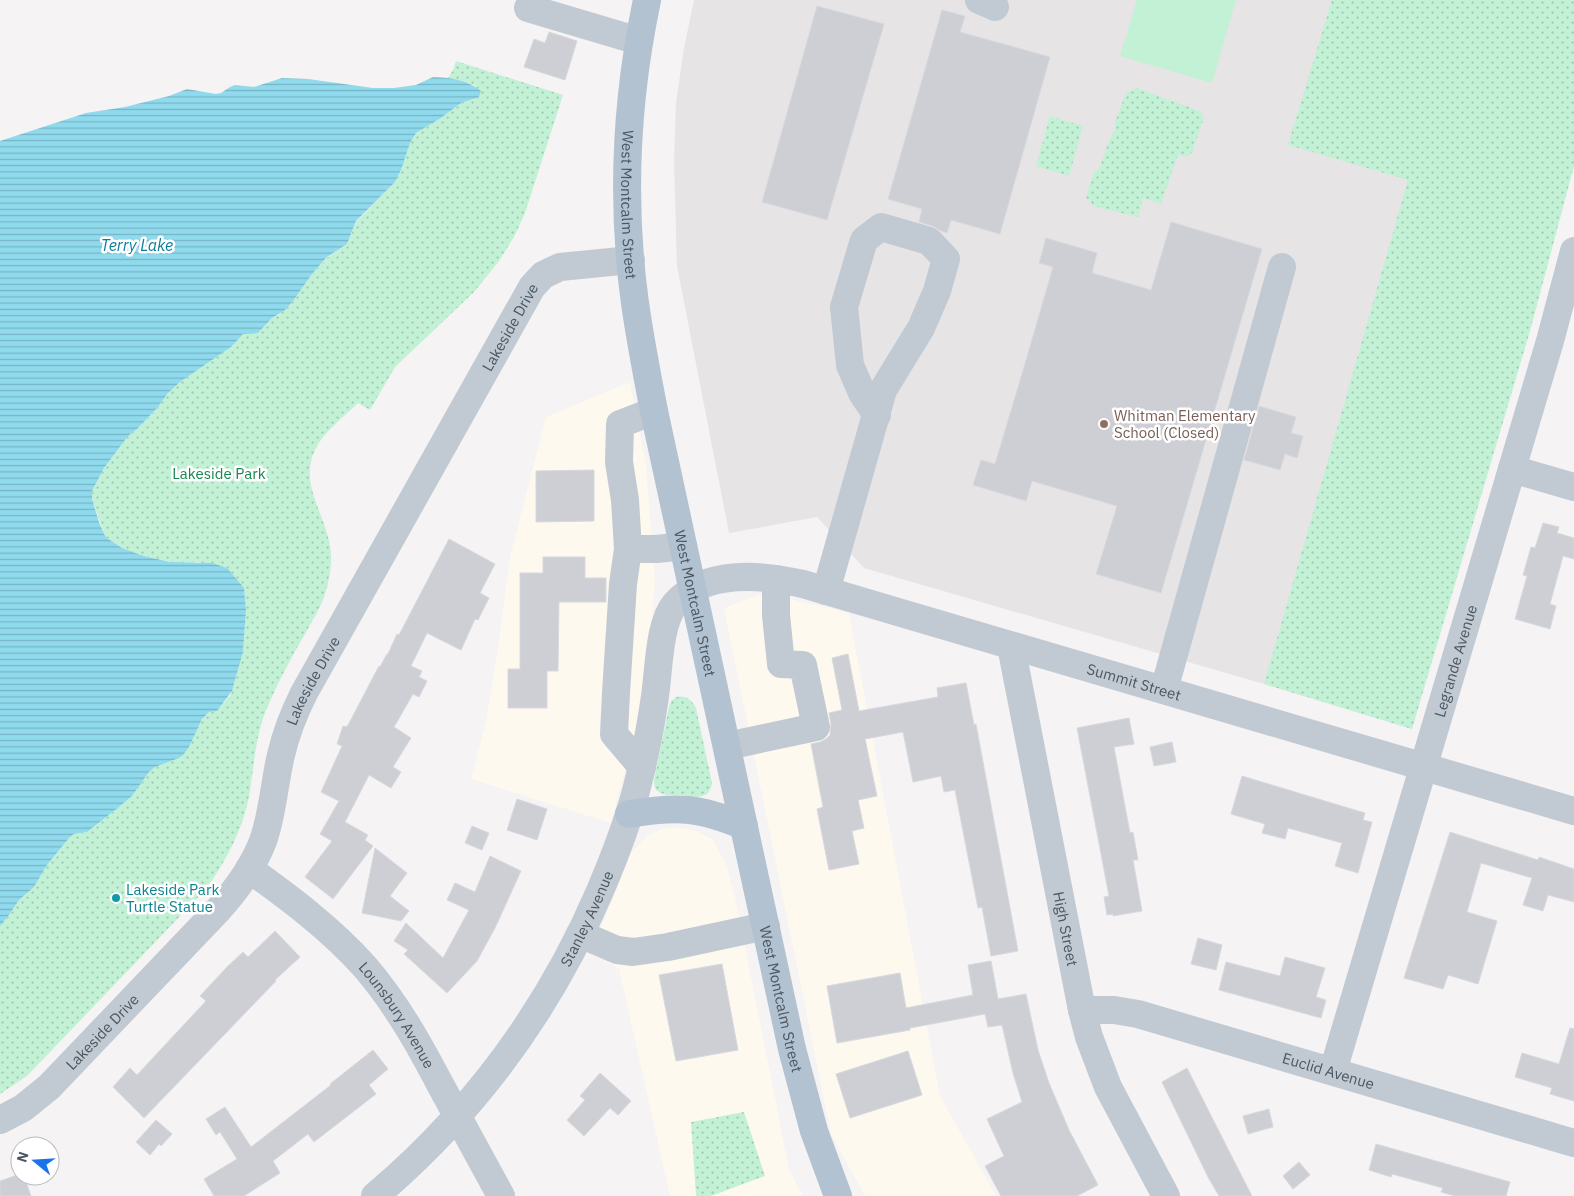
<svg xmlns="http://www.w3.org/2000/svg" width="1574" height="1196" viewBox="0 0 1574 1196" font-family="'IBM Plex Sans',sans-serif">
	<style>
		.commercial { fill: #fdf9ef }
		.education { fill: #e6e4e5 }
		.green { fill: url(#green-dots) }
		.pitch { fill: #c3f1d5 }
		.water { fill: url(#water-rules) }
		.building { fill: #cdcfd5; stroke: #d7d9de }
		.lines { fill: none; stroke-linecap: round; stroke-linejoin: round }
		.minor { stroke: #c1cad2; stroke-width: 28 }
		.major { stroke: #b3c2d1; stroke-width: 28 }
		.education-dot { fill: #8d6e63; stroke: #fff; stroke-width: 2 }
		.culture-dot { fill: #0f9aa8; stroke: #fff; stroke-width: 2 }
		.labels { text-anchor: middle; dominant-baseline: central; stroke-width: 5; stroke-linejoin: round; paint-order: stroke }
		.street-label { font-size: 15px; fill: #4a5661; stroke: #fff }
		.education-label { font-size: 15px; fill: #785e54; stroke: #fff; text-anchor: start }
		.park-label { font-size: 15px; fill: #17864f; stroke: #fff }
		.culture-label { font-size: 15px; fill: #0d838f; stroke: #fff; text-anchor: start }
		.water-label { font-size: 16px; font-style: italic; fill: #0c7c9b; stroke: #fff }
	</style>
	<defs>
		<pattern id="green-dots" width="8" height="8" patternUnits="userSpaceOnUse" patternTransform="scale(1.25)"><rect width="8" height="8" fill="#c3f1d5"/><path d="M2 2h.1M6 6h.1" fill="none" stroke="#a0c6b0" stroke-width="1.8" stroke-linecap="round"/></pattern>
		<pattern id="water-rules" width="6" height="5" patternUnits="userSpaceOnUse" patternTransform="scale(1.25)"><rect width="6" height="5" fill="#90daee"/><path d="M0 2.5h6" fill="none" stroke="#78b4c4"/></pattern>
	</defs>
	<rect width="100%" height="100%" fill="#f5f3f3"/>
	<path class="commercial" d="M630,382L646,466L655,581L650,643L636,729L611,823L471,779L486,722L498,647L510,557L546,417Z
		M764,593L849,613L940,1096L996,1196H865L831,1134L724,608Z
		M665,828H681L697,831L712,839L726,864L735,897L789,1169L803,1196H670L619,969L591,952L631,853L648,835Z"/>
	<path class="education" d="M694,0H1574L1412,729L1264,684L864,568L817,517L729,533L677,266L674,161L676,103L684,48Z"/>
	<path class="green" d="M1332,0H1574V166L1530,331L1412,729L1264,684L1408,180L1288,145Z
		M456,61L563,95L525,213L514,237L499,261L474,292L395,367L370,410L358,403C344,417 324,431 315,450C300,481 321,508 328,537C332,550 332,565 329,578C326,599 315,616 305,634C291,658 278,682 267,708C255,736 254,767 249,797C242,831 226,861 206,889L27,1076L0,1094V926L9,915L19,900L34,887L47,865L69,838L74,834L87,832L119,807L132,796L149,772L155,767L179,758L189,747L202,719L209,712L217,710L230,696L234,684L243,652L246,610L244,588L200,562L176,563L144,556L122,548L107,538L104,534L92,499V491L104,468L128,436L137,429L158,407L168,393L180,382L231,347L243,333H258L272,318L279,315L293,301L312,274L328,257L347,244L356,222L395,182L401,170L410,143L416,133L441,118L461,103L479,97L476,86L467,83L448,78L453,70Z
		M1136,88L1200,111L1204,117L1192,153C1188,158 1184,156 1178,155L1161,204L1143,198L1138,217L1093,206L1086,197L1094,172L1099,169L1109,141L1116,128L1114,125L1126,93Z
		M1050,116L1083,126L1069,176L1036,166Z
		M676,697C686,695 691,699 696,708L712,783C709,802 694,796 680,795C674,794 666,796 661,793C655,791 654,786 654,780L669,707L671,701Z
		M744,1112L765,1176L711,1196H696L691,1122Z"/>
	<path class="pitch" d="M1137,0H1236L1212,83L1120,56Z"/>
	<path class="water" d="M433,77C449,77 468,80 481,91L479,97L461,103L441,118L416,133L410,143L401,170L395,182L356,221L347,244L327,257L312,274L293,301L284,311L272,318L258,333L243,334L231,347L180,382L168,393L158,407L137,429L128,436L104,468L92,491V499L99,522L104,534L107,538L122,548L144,556L170,562L212,563L224,567L228,569L244,588L246,610L243,652L232,691L217,711L209,712L202,719L189,747L183,755L179,758L155,767L149,772L132,796L119,807L87,832L74,834L69,838L47,865L34,887L19,900L9,915L0,926V141L86,113L125,107L169,96L187,89L216,94L221,93L230,87L235,85L254,87L282,78L308,79L373,88H394L416,85Z"/>
	<path class="building" d="M817,6L884,24L827,220L762,202Z
		M942,10L965,16L960,32L1050,57L1000,234L951,220L947,233L941,231L933,226L919,222L922,209L888,199Z
		M549,32L577,41L565,80L524,67L534,39L545,43Z
		M1171,222L1262,249L1161,593L1096,574L1117,506L1032,481L1026,501L973,485L981,460L995,464L1024,367L1053,267L1039,263L1046,238L1097,253L1092,273L1151,290Z
		M1259,406L1296,417L1291,433L1303,436L1297,458L1285,454L1280,470L1244,460Z
		M594,470V521L536,522V471Z
		M1543,523L1559,527L1557,533L1574,538V559L1563,556L1550,604L1556,606L1550,629L1515,619L1527,576L1523,575L1531,547L1535,548Z
		M449,539L495,564L480,593L489,598L478,620L475,619L461,650L427,633L411,666L422,671L419,677L427,681L419,697L413,694L394,727L411,738L393,767L401,772L391,788L369,775L345,822L368,835L365,840L373,846L333,899L305,877L332,841L320,834L339,801L321,792L342,746L337,744L343,726L347,727L379,666L380,667L387,654H388L397,634L399,635Z
		M543,557H585V578H606V602H559L558,671H547V708H508V669H520V573H543Z
		M848,654L859,711L938,697L937,688L966,683L974,725L976,724L1018,951L991,956L982,907L978,908L955,790L944,792L941,776L913,782L903,732L865,739L877,796L858,800L864,828L852,831L859,864L829,870L817,809L823,807L811,744L820,742L826,739L830,735L831,724L829,713L842,710L832,658Z
		M1129,718L1134,744L1114,747L1130,833L1133,832L1138,860H1133L1142,911L1113,916V914L1107,915L1104,897L1109,896L1077,728Z
		M1172,742L1176,762L1154,766L1150,747Z
		M1242,776L1365,813L1363,820L1372,822L1358,873L1335,866L1342,843L1288,828L1285,839L1262,833L1265,824L1231,814Z
		M517,799L547,809L537,840L507,830Z
		M472,826L489,833L482,850L465,843Z
		M1450,832L1538,860L1539,857L1574,869V902L1548,895L1543,911L1523,905L1532,878L1481,863L1467,912L1497,921L1478,984L1448,975L1443,989L1404,978Z
		M375,848L407,873L390,896L409,911L401,921L362,913Z
		M490,856L521,871L495,928L477,961L447,993L404,954L408,950L394,941L406,923L443,958L469,910L447,900L455,883L475,892Z
		M275,931L300,957L275,980L276,981L144,1118L113,1087L130,1068L137,1075L206,1001L200,996L227,967L243,952L248,957Z
		M1198,938L1222,945L1216,970L1191,964Z
		M1285,957L1325,968L1316,997L1326,1000L1321,1018L1219,990L1226,962L1280,976Z
		M991,961L998,999L1026,994L1038,1050L1049,1083L1069,1130L1098,1185L1077,1196H1001L985,1166L1004,1156L987,1119L1022,1102L1013,1073L1002,1025L988,1027L985,1014L910,1028V1030L837,1043L827,986L900,973L906,1008L973,995L968,965Z
		M722,964L738,1050L676,1061L659,975Z
		M1570,1028L1574,1029V1101L1550,1094L1552,1088L1515,1077L1522,1053L1559,1064Z
		M373,1050L388,1069L369,1085L376,1094L314,1142L308,1134L273,1161L280,1173L244,1196H214L204,1179L237,1159L220,1132L216,1135L206,1119L225,1107L251,1147L331,1085L330,1084Z
		M908,1051L922,1095L850,1118L836,1074Z
		M1187,1068L1231,1155L1252,1196H1219L1208,1177L1162,1082Z
		M600,1073L631,1101L618,1115L610,1108L584,1136L567,1120L585,1100L580,1096Z
		M1269,1109L1273,1127L1248,1134L1243,1116Z
		M156,1120L172,1134L161,1146L159,1144L150,1155L136,1142Z
		M1376,1144L1510,1182L1506,1196H1455L1441,1192L1443,1188L1392,1174L1391,1177L1369,1170Z
		M1299,1162L1310,1175L1293,1189L1283,1176Z
		M20,1174V1176H24L31,1196H0V1181Z"/>
	<g class="lines">
		<g class="minor">
			<path d="M979,0L995,7"/>
			<path d="M528,8L639,41"/>
			<path d="M1512,469L1574,487"/>
			<path d="M628,549H657L683,546"/>
			<path d="M826,591L883,390L921,328L937,291L946,259L929,241L881,227L864,240L844,307L850,365L862,393L877,415"/>
			<path id="s1" d="M1011,646L1082,1010L1089,1037L1108,1087L1166,1196"/>
			<path d="M1164,690L1282,267"/>
			<path d="M727,746L816,727L803,665L781,664L776,615V579"/>
			<path d="M642,767L614,734L616,693L623,584L628,549L625,500L619,462L620,424L654,411"/>
			<path id="s2" d="M249,869C291,899 331,929 365,967C396,1003 419,1044 441,1086C461,1122 481,1159 501,1196"/>
			<path d="M580,934L617,950L633,952L668,947L766,926"/>
			<path id="s3" d="M1082,1010H1114L1138,1014L1574,1143"/>
			<path id="s4" d="M1333,1071L1550,341L1574,251"/>
			<path id="s5" d="M0,1120L23,1108L49,1087L219,909C237,889 253,867 263,841C273,813 274,784 281,755C286,733 294,713 304,693L532,287L543,275L560,267L631,260"/>
			<path id="s6" d="M375,1196C474,1112 549,1010 600,891C614,858 628,823 637,787C644,759 650,731 654,703C659,675 658,624 675,604C706,568 763,575 803,584L1574,811"/>
		</g>
		<g class="major">
			<path id="s7" d="M647,0C626,100 621,202 635,303C640,339 647,375 654,411L792,1049L814,1131L838,1196"/>
			<path d="M629,814C678,806 698,807 744,826"/>
		</g>
	</g>
	<circle class="education-dot" cx="1104" cy="424" r="5"/>
	<circle class="culture-dot" cx="116" cy="898" r="5"/>
	<g class="labels">
		<g class="street-label">
			<text stroke="none"><textPath href="#s7" startOffset="206">West Montcalm Street</textPath></text>
			<text stroke="none"><textPath href="#s5" startOffset="961">Lakeside Drive</textPath></text>
			<text stroke="none"><textPath href="#s7" startOffset="611">West Montcalm Street</textPath></text>
			<text stroke="none"><textPath href="#s4" startOffset="428">Legrande Avenue</textPath></text>
			<text stroke="none"><textPath href="#s5" startOffset="556">Lakeside Drive</textPath></text>
			<text stroke="none"><textPath href="#s6" startOffset="1162">Summit Street</textPath></text>
			<text stroke="none"><textPath href="#s6" startOffset="352">Stanley Avenue</textPath></text>
			<text stroke="none"><textPath href="#s1" startOffset="288">High Street</textPath></text>
			<text stroke="none"><textPath href="#s7" startOffset="1016">West Montcalm Street</textPath></text>
			<text stroke="none"><textPath href="#s2" startOffset="210">Lounsbury Avenue</textPath></text>
			<text stroke="none"><textPath href="#s5" startOffset="136">Lakeside Drive</textPath></text>
			<text stroke="none"><textPath href="#s3" startOffset="255">Euclid Avenue</textPath></text>
		</g>
		<g class="education-label">
			<text x="1114" y="415">Whitman Elementary<tspan x="1114" dy="17">School (Closed)</tspan></text>
		</g>
		<g class="park-label">
			<text x="219" y="473">Lakeside Park</text>
		</g>
		<g class="culture-label">
			<text x="126" y="889">Lakeside Park<tspan x="126" dy="17">Turtle Statue</tspan></text>
		</g>
		<g class="water-label">
			<text x="137" y="245">Terry Lake</text>
		</g>
	</g>
	<g transform="translate(35 1161) rotate(288)"><circle r="24" fill="#ffffff" stroke="#b7bbc0"/>
	<path d="M0-4L9 19L0 12L-9 19Z" fill="#1a73e8"/>
	<text y="-8" font-size="14" font-weight="bold" text-anchor="middle" fill="#4a5661">N</text>
	</g>
</svg>
